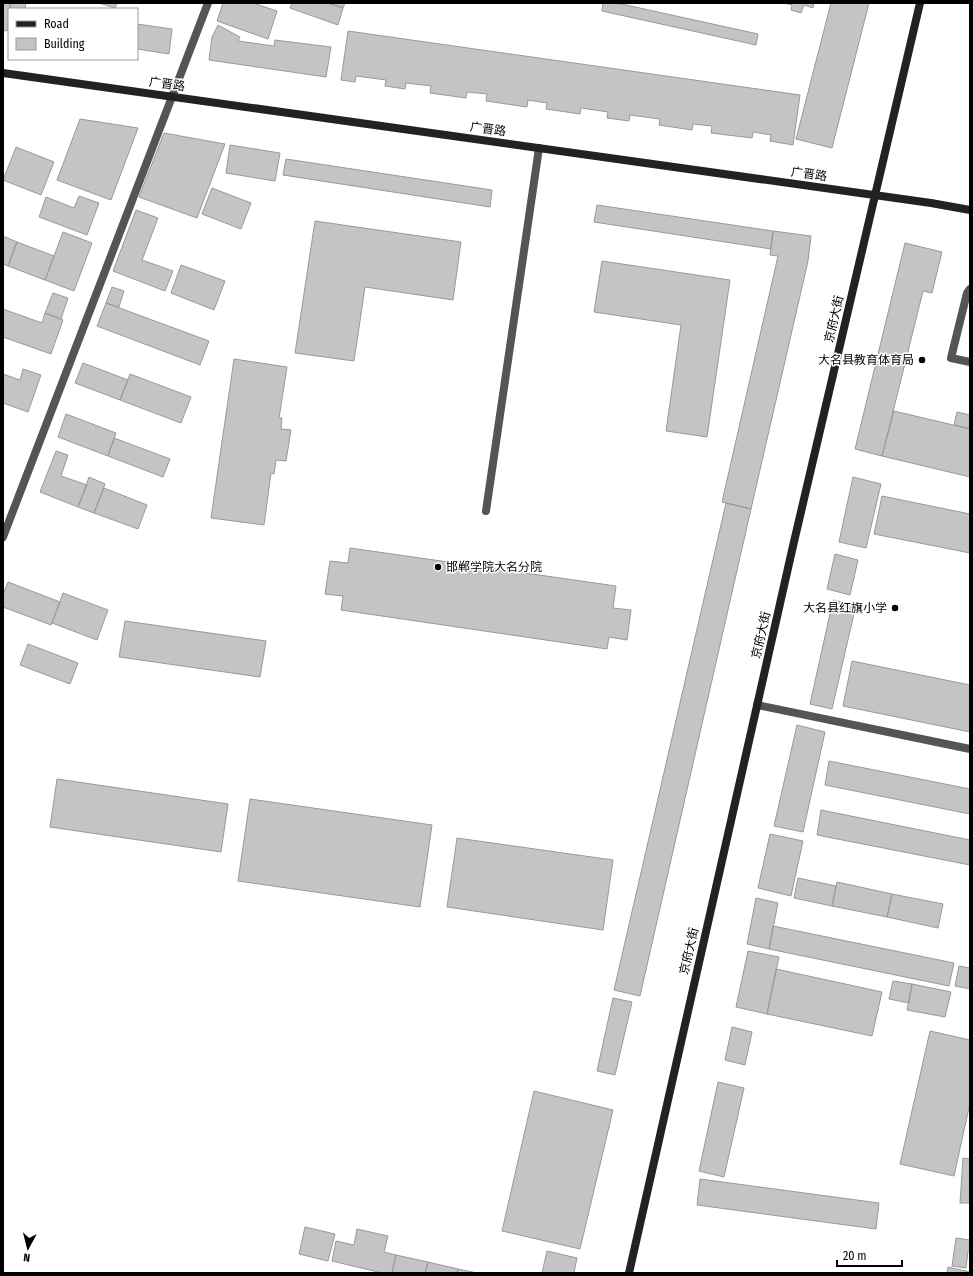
<svg xmlns="http://www.w3.org/2000/svg" width="973" height="1276" viewBox="0 0 973 1276" font-family="'Fira Sans Condensed','Noto Sans SC',sans-serif">
	<style>
		.building { fill: #c4c4c4; stroke: #999 }
		.lines { fill: none; stroke-linecap: round; stroke-linejoin: round }
		.lane { stroke: #555; stroke-width: 8 }
		.street { stroke: #555; stroke-width: 8 }
		.secondary { stroke: #222; stroke-width: 8 }
		.poi-dot { fill: #000; stroke: #fff; stroke-width: 1.5 }
		.labels { text-anchor: middle; dominant-baseline: central; stroke-width: 3; stroke-linejoin: round; paint-order: stroke }
		.street-label { font-size: 12px; fill: #000; stroke: #fff }
		.poi-label { font-size: 12px; fill: #000; stroke: #fff; text-anchor: end }
	</style>
	<rect width="100%" height="100%" fill="#fff"/>
	<path class="building" d="M3,3H11L7,31L3,30Z
		M10,3H26L25,9H10Z
		M99,3H117L115,8Z
		M223,3H253L277,11L268,39L217,21Z
		M292,3H328L343,8L338,25L290,8Z
		M328,3H345L343,8Z
		M603,3H617L758,34L756,45L602,11Z
		M784,3H814L813,8L804,5L801,13L791,10L792,5Z
		M831,3H869L832,148L796,139Z
		M137,24L172,29L169,54L137,49Z
		M218,25L240,37L238,41L274,46L275,40L331,47L326,77L209,60L212,37Z
		M348,31L800,95L793,145L770,141L771,135L753,132L752,138L711,133L712,126L693,124L692,130L659,125L660,119L630,115L629,121L607,118L608,112L581,108L580,114L546,109L547,103L528,100L527,107L486,101L487,94L467,92L466,98L430,93L431,86L406,83L405,89L385,86L386,80L356,76L355,82L341,80Z
		M80,119L138,128L111,200L57,180Z
		M164,133L225,144L197,218L139,197Z
		M230,145L280,153L275,181L226,173Z
		M16,147L54,162L41,195L3,180Z
		M286,159L492,190L490,207L283,175Z
		M212,188L251,203L241,229L202,214Z
		M79,196L99,203L87,235L39,217L46,197L74,208Z
		M597,205L773,231L771,249L594,222Z
		M136,210L158,218L142,260L173,271L165,291L113,271Z
		M315,221L461,242L453,300L365,287L354,361L295,353Z
		M773,231L811,236L808,261L751,509L722,502L778,256L770,255Z
		M63,232L92,243L74,291L45,280Z
		M3,236L17,242L8,266L3,264Z
		M17,242L54,256L45,280L8,266Z
		M905,243L942,252L932,293L923,291L882,456L855,449Z
		M602,261L730,280L707,437L666,431L681,325L594,312Z
		M181,265L225,281L214,310L171,293Z
		M112,287L124,291L119,307L106,303Z
		M53,293L68,298L61,319L45,313Z
		M106,303L209,341L200,365L97,326Z
		M3,309L42,323L45,313L63,320L51,354L3,337Z
		M234,359L287,367L279,418H282L281,429L291,430L286,461L276,460L274,474L271,473L264,525L211,518Z
		M83,363L128,380L120,400L75,383Z
		M23,369L41,375L28,412L3,403V374L20,380Z
		M130,374L191,397L181,423L120,400Z
		M894,411L970,429V477L882,456Z
		M957,412L970,415V429L954,425Z
		M66,414L116,433L108,456L58,437Z
		M114,438L170,459L163,477L108,456Z
		M56,451L68,455L61,476L87,485L78,507L40,492Z
		M89,477L105,484L94,513L78,507Z
		M853,477L881,484L866,548L839,542Z
		M104,488L147,505L138,529L94,513Z
		M882,496L970,514V553L874,534Z
		M726,503L751,509L640,996L614,990Z
		M350,548L616,586L613,608L631,610L627,640L609,637L607,649L341,610L343,596L325,594L330,561L348,563Z
		M835,554L858,560L850,595L827,589Z
		M8,582L60,602L51,625L3,607V595Z
		M63,593L108,610L97,640L52,623Z
		M833,600L856,605L832,709L810,704Z
		M125,621L266,641L260,677L119,657Z
		M28,644L78,663L70,684L20,665Z
		M852,661L970,685V732L843,706Z
		M797,725L825,732L803,832L774,826Z
		M829,761L970,789V814L825,785Z
		M57,779L228,804L221,852L50,827Z
		M250,799L432,825L420,907L238,881Z
		M821,810L970,840V865L817,835Z
		M770,834L803,841L791,896L758,888Z
		M457,838L613,860L603,930L447,907Z
		M798,878L836,886L832,906L794,898Z
		M837,882L892,894L887,917L832,906Z
		M892,894L943,904L938,928L887,917Z
		M756,898L778,903L769,949L747,944Z
		M773,926L954,963L949,986L769,949Z
		M748,951L779,957L767,1014L736,1007Z
		M959,966L970,968V989L955,986Z
		M776,969L882,992L872,1036L767,1014Z
		M893,981L912,984L909,1003L889,999Z
		M912,984L951,992L945,1017L907,1010Z
		M613,998L632,1002L615,1075L597,1071Z
		M732,1027L752,1032L745,1065L725,1060Z
		M930,1031L970,1040V1103L954,1176L900,1164Z
		M718,1082L744,1088L724,1177L699,1171Z
		M534,1091L613,1110L580,1249L502,1231Z
		M963,1158L970,1159V1203H960Z
		M700,1179L879,1203L876,1229L697,1205Z
		M305,1227L335,1234L328,1261L299,1254Z
		M357,1229L388,1236L384,1252L396,1255L392,1273H382L332,1261L336,1241L354,1245Z
		M956,1238L970,1240V1251H968L966,1268L952,1266Z
		M547,1251L577,1258L574,1273H542Z
		M396,1255L428,1262L425,1273H392Z
		M428,1262L458,1269L457,1273H425Z
		M948,1267L970,1272V1273H947Z
		M458,1269L477,1273H457Z"/>
	<g class="lines">
		<path class="lane" d="M970,289L967,293L951,358L970,362
			M486,511L539,148
			M757,705L970,749"/>
		<path class="street" d="M3,537L208,3"/>
		<path class="secondary" d="M3,73L931,203L970,210
			M629,1273L793,546L920,3"/>
	</g>
	<g class="poi-dot">
		<circle cx="922" cy="360" r="4"/>
		<circle cx="438" cy="567" r="4"/>
		<circle cx="895" cy="608" r="4"/>
	</g>
	<g class="labels">
		<g class="street-label">
			<text transform="translate(167 84) rotate(8)">广晋路</text>
			<text transform="translate(488 129) rotate(8)">广晋路</text>
			<text transform="translate(809 174) rotate(8)">广晋路</text>
			<text transform="translate(834 319) rotate(-77)">京府大街</text>
			<text transform="translate(761 635) rotate(-77)">京府大街</text>
			<text transform="translate(689 951) rotate(-77)">京府大街</text>
		</g>
		<g class="poi-label">
			<text x="914" y="360">大名县教育体育局</text>
			<text x="446" y="567" text-anchor="start">邯郸学院大名分院</text>
			<text x="887" y="608">大名县红旗小学</text>
		</g>
	</g>
	<rect width="973" height="1276" fill="none" stroke="#000000" stroke-width="8"/>
	<rect x="8" y="8" width="130" height="52" fill="#ffffff" stroke="#999999"/>
	<rect x="16" y="21" width="20" height="6" fill="#222222" stroke="#999999"/>
	<text x="44" y="28" font-size="12" fill="#000000">Road</text>
	<rect x="16" y="38" width="20" height="12" fill="#c4c4c4" stroke="#999999"/>
	<text x="44" y="48" font-size="12" fill="#000000">Building</text>
	<g transform="translate(28 1248) rotate(187)" stroke="#ffffff" stroke-width="3" paint-order="stroke">
	<path d="M0-3L7 15L0 10L-7 15Z" fill="#000000"/>
	<text y="-6" font-size="11" font-weight="bold" text-anchor="middle" fill="#000000">N</text>
	</g>
	<path d="M837 1260v6h65v-6" fill="none" stroke="#000000" stroke-width="2"/>
	<text x="843" y="1260" font-size="12" fill="#000000" stroke="#ffffff" stroke-width="3" paint-order="stroke">20 m</text>
</svg>
